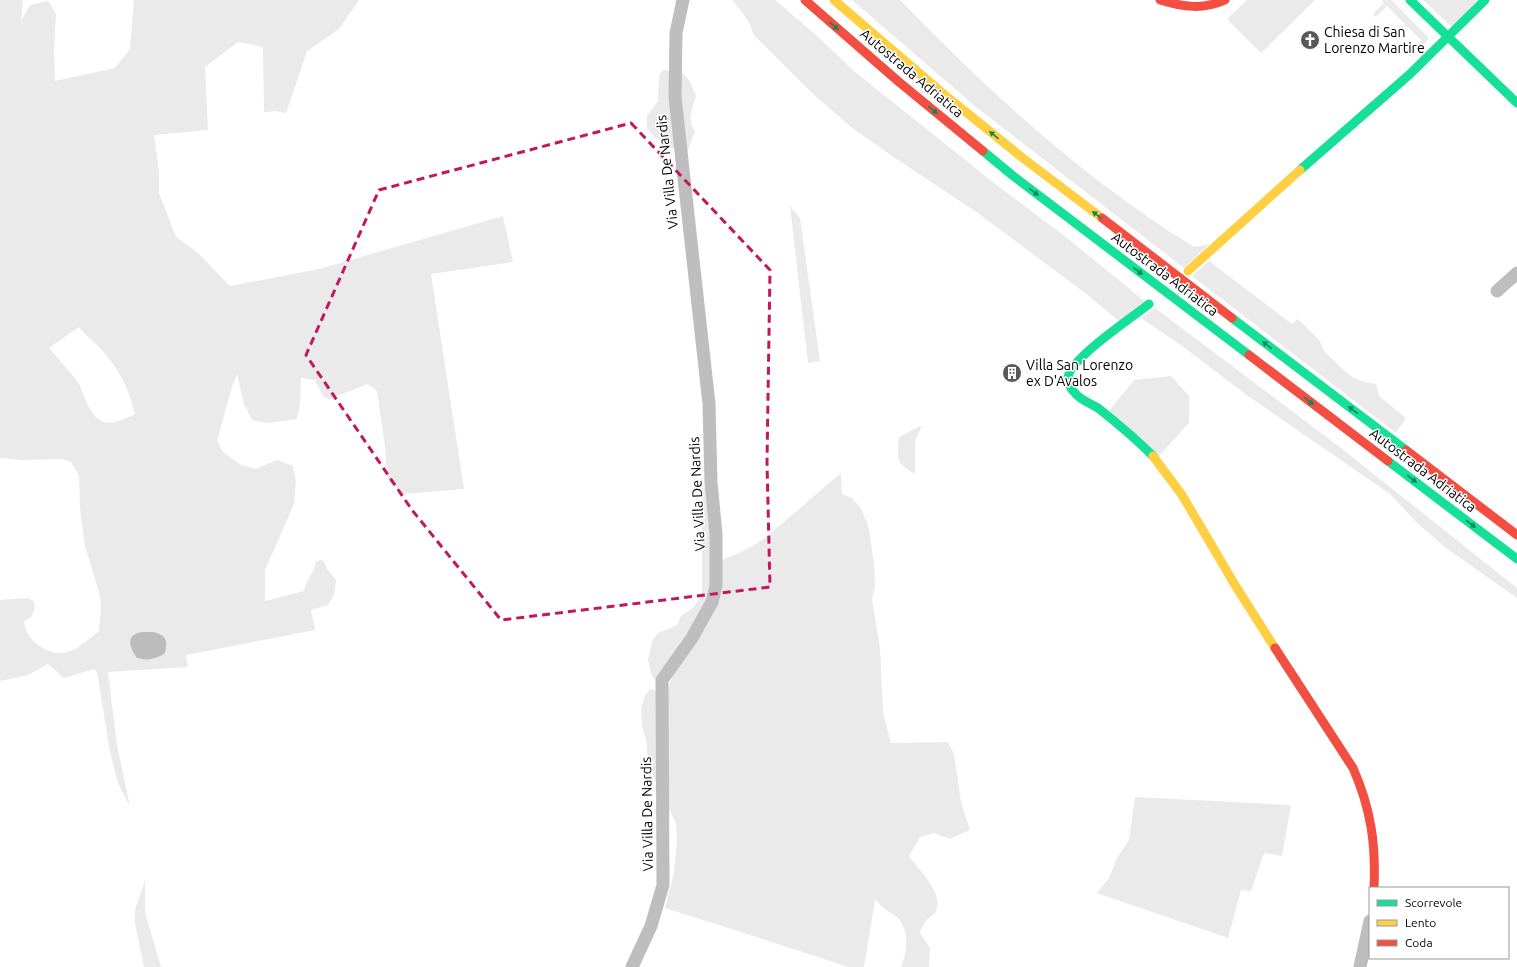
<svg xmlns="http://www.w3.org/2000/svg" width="1517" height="967" viewBox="0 0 1517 967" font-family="Ubuntu,sans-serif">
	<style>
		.green { fill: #eaeaea; fill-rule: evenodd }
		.water { fill: #bcbcbc }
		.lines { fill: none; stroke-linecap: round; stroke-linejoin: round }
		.street { stroke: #bebebe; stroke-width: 13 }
		.fast { stroke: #16e098; stroke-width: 9 }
		.slow { stroke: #ffcf43; stroke-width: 9 }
		.jam { stroke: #f24e42; stroke-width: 9 }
		.oneway { fill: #0d865b }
		.marked { fill: none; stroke: #c2185b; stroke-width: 3; stroke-dasharray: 8 5; stroke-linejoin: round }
		.labels { text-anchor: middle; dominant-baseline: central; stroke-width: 3; stroke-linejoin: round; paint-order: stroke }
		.poi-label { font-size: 14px; fill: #000; stroke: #fff; text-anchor: start }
		.street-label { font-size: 14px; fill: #000; stroke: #fff }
	</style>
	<rect width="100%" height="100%" fill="#fff"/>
	<path class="green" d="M0,0H23L21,21L30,5L48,1L56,14L54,49L55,81L115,68L130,49L134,0H359L339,29L307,51L286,113L276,111L264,112L263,47L238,42L205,67L208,130L154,135L159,172V193L176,237L197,252L230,286L319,269L503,216L513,262L431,274L464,489L403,494L389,482L387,475L385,447L377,391L368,384L329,399L323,396L315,380L301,378L300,403L297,419L268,423L252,420L244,404L237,374L231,390L217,441L223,452L241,465L255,469L277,460L293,466L296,481L294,504L265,570V601L304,591C306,580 314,573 316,562L320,560L324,561L327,569L336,580L334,595L328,605L311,610L315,630L186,655L188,667L108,672L117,745L130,807L118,783L110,752L97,672L94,669L64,678L48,664L28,675L0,681V600L27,598L34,601L35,608L31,617L24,621C25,631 29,638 37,644C63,664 79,647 99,631L101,606L99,592L85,546L80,509L79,475L71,462L61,459L22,460L0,458ZM79,327C85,335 92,340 99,347C118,367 129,388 135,414C111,426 98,429 86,401C83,396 82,389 79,384C70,371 59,360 49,348Z
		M732,0H775L815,34L854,71L884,95L998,186L1071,241L1148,304L1121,323L1085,293L975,211L895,158L851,127L813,94L753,34C751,21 740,10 732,0Z
		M852,0H900C989,92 1085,180 1194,247L1210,244L1184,268L976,107Z
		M1247,0H1315L1261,53L1227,19Z
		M1382,0H1391L1429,38L1422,46L1419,44L1422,41L1387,6L1376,17L1373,14L1384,3Z
		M1423,0H1477L1454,29Z
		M663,70C687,72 687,74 696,96C693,108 686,120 695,131L688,150L677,151L654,137L647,128V116L658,101L659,76Z
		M790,206L800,218L820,361L808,363Z
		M1209,261L1292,324L1298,319L1319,340L1325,352L1349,375L1361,381L1376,384L1379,396L1406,418L1396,433L1192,276Z
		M1155,308L1341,448L1517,588V598L1446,548L1416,522L1390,494L1248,396L1182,346L1141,318Z
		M1171,376L1189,396V423L1157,458L1108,412L1134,380Z
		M922,425L915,441V474C895,463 897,458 899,437Z
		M841,473L842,494L852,498L860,507L867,522L870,535L874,565L875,586L872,600L880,648L883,713L891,743L948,742L954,754L961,802L970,830L950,839L934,833L920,837L909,856C919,871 946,894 935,913C932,916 928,918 925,922C923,925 921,929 920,933L930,948L929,967H901C907,952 910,934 899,919C897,916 892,914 889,912C884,909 880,904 875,900L864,967H848L760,938L665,908L674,873L677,839L676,823L668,807L665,709L669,685L676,669L698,639L719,561C736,555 750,548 765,538Z
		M708,487L712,565L708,601L692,630L656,681L651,674L648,659L653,639L658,633L671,628L678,624L681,616L694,607L702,594V488Z
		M650,689L657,691L658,788L654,778L647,753V744L642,726L641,708L645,695Z
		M1135,797L1291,805L1282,856L1264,853L1251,891L1241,890L1228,938L1097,893L1109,878L1117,858L1129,840Z
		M145,880V913L161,967H144L135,923V910Z"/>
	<path class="water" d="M153,632C166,635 168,640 165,653C157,659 147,661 137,658C133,653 126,640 134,635C138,631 147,632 153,632Z"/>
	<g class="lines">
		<path class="street" d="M1497,291L1517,273
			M632,967L651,926L663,885L662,680L692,638L712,602L716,586V534L711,482L709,404L675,97L676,33L683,0
			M1360,967L1370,921"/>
		<path class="fast" d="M1410,0L1517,103
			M983,151L1012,175L1249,355
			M1300,170L1410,74L1485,0
			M1149,304C1133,317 1071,358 1068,377C1067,382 1071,390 1075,393C1079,399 1091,404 1098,408C1117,423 1136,439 1153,456
			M1232,318L1406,450
			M1388,461L1517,559"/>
		<path class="slow" d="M834,0L946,96L1024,159L1102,218
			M1188,271L1300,170
			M1153,456L1182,495L1235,585L1275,648"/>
		<path class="jam" d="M805,0L899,82L983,151
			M1160,0C1183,7 1203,10 1225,0
			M1102,218L1232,318
			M1249,355L1388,461
			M1406,450L1517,535
			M1275,648L1353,768C1371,809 1376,844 1374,888"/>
	</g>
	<defs><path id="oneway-solid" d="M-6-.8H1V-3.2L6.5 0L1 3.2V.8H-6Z"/></defs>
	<g class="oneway">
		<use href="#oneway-solid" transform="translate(834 26) rotate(41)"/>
		<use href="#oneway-solid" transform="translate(933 110) rotate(40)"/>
		<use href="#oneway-solid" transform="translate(994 135) rotate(-141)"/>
		<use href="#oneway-solid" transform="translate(1034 192) rotate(38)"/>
		<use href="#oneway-solid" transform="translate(1097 215) rotate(-142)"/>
		<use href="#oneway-solid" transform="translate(1138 271) rotate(37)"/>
		<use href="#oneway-solid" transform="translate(1267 345) rotate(-143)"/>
		<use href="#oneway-solid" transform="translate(1309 401) rotate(37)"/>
		<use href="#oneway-solid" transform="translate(1353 410) rotate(-143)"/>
		<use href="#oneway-solid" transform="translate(1412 479) rotate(37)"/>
		<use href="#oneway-solid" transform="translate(1471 524) rotate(37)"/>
	</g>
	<path class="marked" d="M631,123L770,270L767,462L770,587L501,620L412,510L306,355L379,190Z"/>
	<defs>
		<g id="church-disc" transform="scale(1)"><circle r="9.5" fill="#595959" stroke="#fff"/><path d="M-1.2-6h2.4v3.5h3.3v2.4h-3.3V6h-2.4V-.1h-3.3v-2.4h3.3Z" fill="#fff"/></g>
		<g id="building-disc" transform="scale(1)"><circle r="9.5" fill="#595959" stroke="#fff"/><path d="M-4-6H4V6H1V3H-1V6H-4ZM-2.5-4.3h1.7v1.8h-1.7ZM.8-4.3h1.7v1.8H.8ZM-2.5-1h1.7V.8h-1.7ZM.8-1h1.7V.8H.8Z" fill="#fff"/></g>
	</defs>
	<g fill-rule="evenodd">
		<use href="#church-disc" x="1310" y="40"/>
		<use href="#building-disc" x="1012" y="373"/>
	</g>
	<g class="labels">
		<g class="poi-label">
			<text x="1324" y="32">Chiesa di San<tspan x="1324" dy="16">Lorenzo Martire</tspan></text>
			<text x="1026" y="365">Villa San Lorenzo<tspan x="1026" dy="16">ex D'Avalos</tspan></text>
		</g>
		<g class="street-label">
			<text transform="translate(912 73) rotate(40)">Autostrada Adriatica</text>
			<text transform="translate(667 172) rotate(-96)">Via Villa De Nardis</text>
			<text transform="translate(1165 274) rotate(37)">Autostrada Adriatica</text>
			<text transform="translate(1423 470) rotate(37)">Autostrada Adriatica</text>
			<text transform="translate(697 494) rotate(-93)">Via Villa De Nardis</text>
			<text transform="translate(647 814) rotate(-91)">Via Villa De Nardis</text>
		</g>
	</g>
	<rect x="1369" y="887" width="140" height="72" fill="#ffffff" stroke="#999999"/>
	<rect x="1377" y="900" width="20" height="6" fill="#16e098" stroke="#999999"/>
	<text x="1405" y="907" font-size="12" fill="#000000">Scorrevole</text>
	<rect x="1377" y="920" width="20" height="6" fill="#ffcf43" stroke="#999999"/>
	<text x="1405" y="927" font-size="12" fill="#000000">Lento</text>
	<rect x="1377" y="940" width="20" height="6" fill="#f24e42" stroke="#999999"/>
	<text x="1405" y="947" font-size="12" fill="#000000">Coda</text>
</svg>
